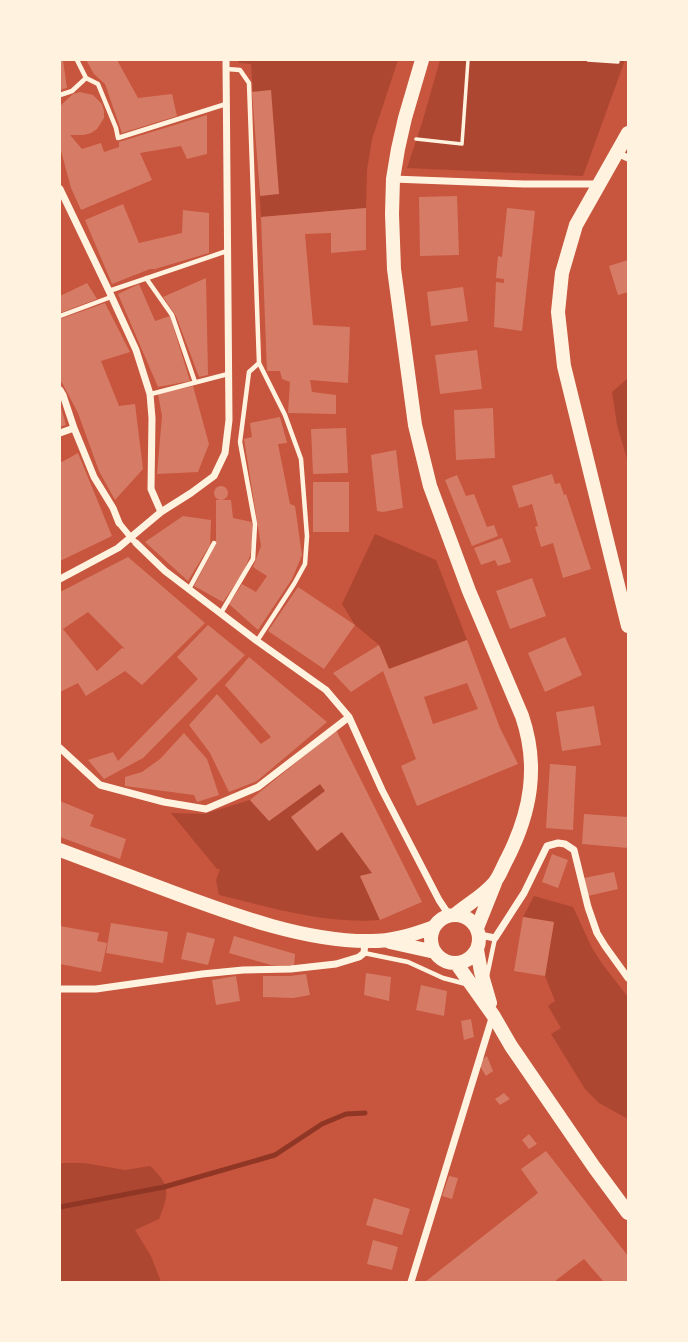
<svg xmlns="http://www.w3.org/2000/svg" width="688" height="1342" viewBox="0 0 688 1342" font-family="Arial,sans-serif">
	<style>
		.green { fill: #ae4732 }
		.lines { fill: none; stroke-linecap: round; stroke-linejoin: round }
		.stream { stroke: #8f3625; stroke-width: 5 }
		.building { fill: #d67c66; fill-rule: evenodd }
		.path { stroke: #fff3e0; stroke-width: 3.5 }
		.service { stroke: #fff3e0; stroke-width: 4.5 }
		.pedestrian { stroke: #fff3e0; stroke-width: 6 }
		.minor { stroke: #fff3e0; stroke-width: 7 }
		.secondary { stroke: #fff3e0; stroke-width: 14 }
	</style>
	<rect width="100%" height="100%" fill="#c8553d"/>
	<path class="green" d="M238,60H398L372,139L367,170L366,208L261,217L251,64L239,63Z
		M440,60H625L583,176L407,168L422,123Z
		M627,379H628V462L617,425L612,392Z
		M375,534L436,560L467,640L389,669L379,645L355,625L342,604Z
		M320,784L325,791L292,817L342,832L372,873L360,876L380,920C324,924 273,908 219,895L216,880L220,869H217L171,813L204,814L250,800L269,821Z
		M534,896L573,907L592,948L603,965L628,997V1119L599,1103L585,1089L551,1034L561,1028L548,1006L555,1001L545,976L554,922L523,917Z
		M60,1163H84L125,1170L150,1166C171,1185 169,1194 159,1219L135,1230L151,1256L161,1282H60Z"/>
	<g class="lines">
		<path class="stream" d="M60,1207L164,1187L275,1155L322,1124L346,1114L365,1113"/>
	</g>
	<path class="building" d="M60,60H63L67,88L60,90Z
		M86,60H117L138,98L172,94L177,116L122,133L105,84L94,74Z
		M271,90L279,194L260,196L252,92Z
		M80,92L93,95L102,104L104,111V118L97,129L91,133L84,135H70L82,149L101,143L104,152L119,147V142L207,115V154L187,159L181,146L140,153L152,180L81,210L71,188L60,147V106L73,94Z
		M457,196L459,255L420,256L419,197Z
		M123,204L139,243L182,233L183,210L209,213V253L155,269H150L112,284L85,220Z
		M366,208V250L331,253V233L305,234L313,325L350,327L348,383L310,380L312,392L336,395V414L288,413L290,382L282,379L280,371H267L261,217Z
		M507,208L535,211L522,331L494,327L496,282L504,283V279L496,278L498,256L502,257Z
		M628,260V292L618,295L609,266Z
		M206,278L208,375L199,377L176,316L163,297Z
		M87,283L97,299L60,313V296Z
		M139,284L155,321L170,316L190,381L158,387L118,294Z
		M463,287L468,321L431,326L427,292Z
		M105,303L130,352L101,361L119,406L135,404L143,469L115,500L99,471L78,413L60,379V319Z
		M477,350L482,389L440,394L435,355Z
		M193,386L209,444L198,472L157,474L162,416L158,394Z
		M60,404L66,425L60,427Z
		M493,408L495,458L456,460L454,410Z
		M280,417L287,443L278,444L290,504L295,506L302,555L292,579L258,630L229,604L242,584L256,592L267,576L253,567L261,546L244,439L252,437L250,423Z
		M346,428L348,473L313,474L311,429Z
		M396,450L403,508L383,512L377,511L371,455Z
		M78,453L112,536L60,561V463Z
		M552,474L555,484L560,483L564,495L566,494L591,569L563,578L553,543L541,547L535,527L538,526L532,504L519,508L512,486Z
		M457,475L466,496L474,494L487,527L494,525L498,536L472,546L445,480Z
		M313,482H349V532H313Z
		M214 493a7 7 0 1 1 14 0a7 7 0 1 1-14 0Z
		M216,500H231L233,518L252,522L253,539L250,556L243,573L223,602L194,586L216,544Z
		M183,516L211,520L210,545L188,581L145,542Z
		M502,538L511,562L498,566L495,560L481,565L474,548Z
		M128,557L205,623L142,685L125,671L86,696L78,683L60,692V592ZM88,612L125,649L122,648L97,671L63,629Z
		M532,578L546,616L510,629L496,591Z
		M298,587L355,625L324,669L268,631Z
		M208,625L245,655L143,758L104,779L88,760L113,752L118,761L198,679L177,657Z
		M565,637L582,675L545,692L528,653Z
		M467,640L500,728L518,764L417,806L401,766L416,759L383,671L351,692L333,673L379,645L389,669ZM467,683L478,709L433,724L424,697Z
		M249,657L327,722L257,781L229,792L210,753L189,725L217,694L261,744L271,737L225,685Z
		M594,706L601,745L562,751L556,712Z
		M336,730L422,902L380,920L360,876L372,873L342,832L317,851L291,817L325,791L320,784L269,821L250,800Z
		M184,733L207,759L219,795L197,802L194,795L125,786V777L142,772L160,759Z
		M550,764L576,766L573,830L546,828Z
		M60,801L94,815L90,826L126,839L120,859L60,837Z
		M584,814L628,817V848L582,844Z
		M552,854L568,860L558,888L542,882Z
		M614,872L618,889L588,896L584,878Z
		M523,917L554,922L545,976L514,971Z
		M111,923L168,932L163,963L106,953Z
		M60,926L99,933L97,941L107,943L101,972L60,964Z
		M187,932L215,939L208,965L181,959Z
		M234,936L295,954L294,966L271,965L229,953Z
		M366,973L391,977L389,1001L364,995Z
		M306,974L310,995L293,998L263,997V976H290Z
		M236,976L240,1001L216,1005L212,980Z
		M421,985L447,991L444,1016L416,1010Z
		M471,1019L474,1037L464,1040L461,1021Z
		M487,1056L493,1071L486,1076L478,1063Z
		M504,1093L510,1099L500,1105L495,1099Z
		M529,1134L537,1144L529,1149L522,1140Z
		M546,1151L628,1256V1282H604L584,1259L555,1281L556,1282H425L538,1193L521,1169Z
		M449,1176L458,1178L452,1199L442,1196Z
		M374,1198L410,1209L402,1235L366,1225Z
		M373,1240L398,1247L392,1270L367,1264Z"/>
	<g class="lines">
		<path class="path" d="M588,60L618,62
			M416,139L462,144L468,60"/>
		<path class="service" d="M227,69L240,70L249,83L259,363L285,415L301,459L307,536L305,564L294,584L257,641
			M86,78L98,84L116,128L118,138L226,104
			M60,95L72,91L86,78L77,60
			M146,278L172,315L195,382
			M109,291L227,251
			M60,316L111,297
			M151,394L228,374
			M189,589L214,543
			M221,613L253,559L255,524L240,442L249,372L259,363
			M364,953L408,962L443,978L466,984
			M487,976L495,938"/>
		<path class="pedestrian" d="M119,523L133,540"/>
		<path class="minor" d="M617,153L628,158
			M393,179L524,184H598
			M60,189L109,291L136,350L150,394L152,418L151,489L161,512
			M60,390L63,395L74,428L94,477L113,508L119,523
			M60,433L74,428
			M136,543L165,571L257,641L326,690L349,717L382,790L439,900L449,915
			M60,579L118,548L161,512L191,493L214,476L225,453L229,420L226,60
			M60,748L100,785L164,802L206,809L258,787L349,717
			M480,935L495,938L524,893L547,846L558,843L565,844L574,850L588,907L597,933L605,946L628,978
			M60,989H96L202,974L243,970L291,969L336,964L359,957L364,953L365,942
			M411,1282L493,1015"/>
		<path class="secondary" d="M422,60L405,118L398,149L393,179L392,214L394,269L415,425L430,486L469,591L522,716C539,766 531,812 507,859C503,866 500,876 494,883C484,895 468,904 456,914
			M628,133L576,225L562,273L558,312L564,366L628,626
			M60,850C100,865 140,880 180,895C237,916 305,941 367,941C390,942 412,935 434,927
			M431 939a24 24 0 1 1 48 0a24 24 0 1 1-48 0Z
			M477,928L495,883
			M390,942L435,952
			M477,950L481,972L490,1003
			M456,963L493,1015L511,1046L594,1167L628,1213"/>
	</g>
	<rect width="688" height="1342" fill="none" stroke="#fff3e0" stroke-width="122"/>
</svg>
